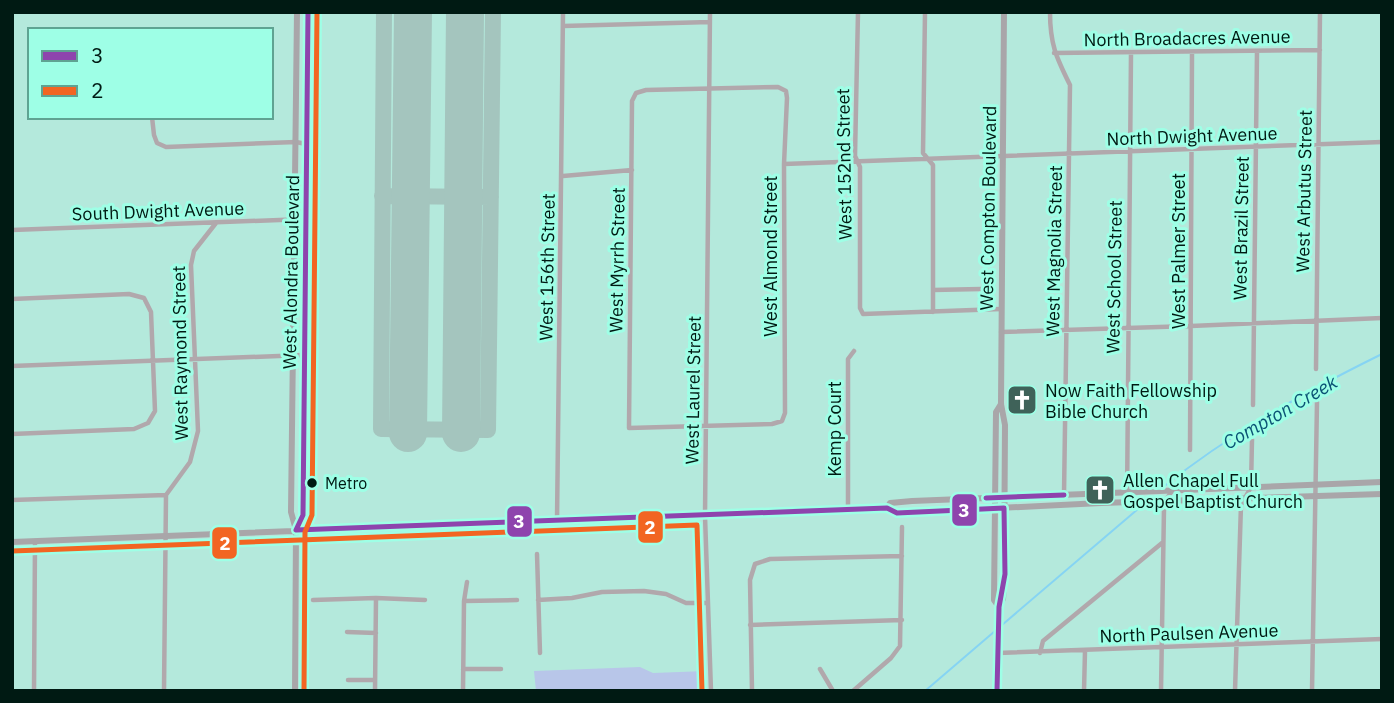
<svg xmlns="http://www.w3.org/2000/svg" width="1394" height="703" viewBox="0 0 1394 703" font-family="'IBM Plex Sans',sans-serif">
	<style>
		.green { fill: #b8c6e9 }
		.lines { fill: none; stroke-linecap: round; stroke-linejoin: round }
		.stream { stroke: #86d4f3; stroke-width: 2 }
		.taxiway { stroke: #a4c5be; stroke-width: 16 }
		.runway { stroke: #a4c5be; stroke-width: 38 }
		.minor { stroke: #b1a8ac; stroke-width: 4.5 }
		.secondary { stroke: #a9a6a9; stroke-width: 6 }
		.bus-1-casing { stroke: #9effe6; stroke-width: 10 }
		.bus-2-casing { stroke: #9effe6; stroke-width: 10 }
		.bus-1 { stroke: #8e44ad; stroke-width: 5 }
		.bus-2 { stroke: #f26522; stroke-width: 5 }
		.bus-dot { fill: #001a13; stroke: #9effe6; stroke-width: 2.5 }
		.labels { text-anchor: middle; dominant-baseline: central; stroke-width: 6; stroke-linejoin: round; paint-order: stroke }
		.bus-label { font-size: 16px; fill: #001a13; stroke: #9effe6; text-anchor: start }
		.street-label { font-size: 18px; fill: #001a13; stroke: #9effe6 }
		.poi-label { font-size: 18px; fill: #001a13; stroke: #9effe6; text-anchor: start }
		.water-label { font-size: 19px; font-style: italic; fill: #0a5274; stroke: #9effe6 }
		.line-badge { stroke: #9effe6; stroke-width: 2.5 }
		.badge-label { font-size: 19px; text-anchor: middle; font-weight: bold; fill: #fff }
	</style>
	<rect width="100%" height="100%" fill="#b4e9dc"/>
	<path class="green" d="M640,667L653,673L706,671V691H536L534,671Z"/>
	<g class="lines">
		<path class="stream" d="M1162,488C1229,434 1305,392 1382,354
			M1002,625L1145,503
			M925,691L995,631"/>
		<path class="taxiway" d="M384,12L381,429L488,430L493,12
			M382,196L491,197"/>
		<path class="runway" d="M408,433L413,12
			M461,433L465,12"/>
		<path class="minor" d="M710,12L705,516L711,691
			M858,12L855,156L860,167V308L863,314L1001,309
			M925,12L923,153L933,165V312
			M1050,12C1050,44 1056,57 1070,85L1064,495
			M563,26L710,22
			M1054,53L1320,50
			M778,87L786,91L787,98L784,164L785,413L782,421L772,424L629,428L632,101L636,93L646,90Z
			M152,117L154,135L157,143L166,147L296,142L306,144
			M784,164L1382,142
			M563,176L632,170
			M12,230L305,219
			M933,290L981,289
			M12,299L129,294L144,298L151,312L155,411L148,423L134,429L12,434
			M1001,332L1191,326L1382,318
			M12,366L304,355
			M1316,369L1320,12
			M1253,405L1257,51
			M1190,450L1192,52
			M12,500L166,495
			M1127,502L1131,53
			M848,510V359L854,351
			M557,521L563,12
			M537,554L540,653
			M755,564L770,559L902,556
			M313,600L376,598L425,600
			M538,600L572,598L602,592L644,591L666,594L686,603H707
			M464,601L517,600
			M750,625L902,620
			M347,632L376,633
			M998,653L1382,639
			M1040,653L1043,641L1162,543
			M463,669H501
			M820,669L833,691
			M348,680H375
			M34,691L35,541
			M164,691L166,495L190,462L198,431L191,265L194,251L216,223
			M375,691L376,598
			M463,691L464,601L467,582
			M752,691L750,580L755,564
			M853,691L891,658L900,646L902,527
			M1084,691L1085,651
			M1161,691L1164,508L1165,501L1172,491
			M1235,691L1241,505L1251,487L1252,439
			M1312,691L1317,402"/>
		<path class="secondary" d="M887,508L890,503L912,501L1382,482
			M296,530L303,515L308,12
			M12,542L887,508L897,513L1101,503L1382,494
			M999,607L994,600L996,412L1001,404
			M295,691L296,530L291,512L297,12
			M997,691L999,607L1003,599L1004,585L1005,425L1001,404L1004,12"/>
		<g class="bus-1-casing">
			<path id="bus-1" d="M986,498L1064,495
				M296,530L887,508L897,513L1004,508L1005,574L999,607L997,691
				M296,530L303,515L308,12"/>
		</g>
		<g class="bus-2-casing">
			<path id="bus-2" d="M12,551L697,525L702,691
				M304,691L305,532L312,515L317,12"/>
		</g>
		<use href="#bus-1" class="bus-1"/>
		<use href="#bus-2" class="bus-2"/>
	</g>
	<defs>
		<g id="church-square" transform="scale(1.575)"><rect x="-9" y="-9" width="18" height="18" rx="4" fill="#3f6259" stroke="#9effe6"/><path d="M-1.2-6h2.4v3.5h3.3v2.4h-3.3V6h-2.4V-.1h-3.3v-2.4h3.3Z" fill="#fff"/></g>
	</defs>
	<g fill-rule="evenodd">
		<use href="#church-square" x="1022" y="400"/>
		<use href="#church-square" x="1100" y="490"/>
	</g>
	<circle class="bus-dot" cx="312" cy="483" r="6"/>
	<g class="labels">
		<g class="bus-label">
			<text x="325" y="483">Metro</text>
		</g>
		<g class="street-label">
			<text transform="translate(1187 38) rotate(-1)">North Broadacres Avenue</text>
			<text transform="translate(1192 136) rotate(-2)">North Dwight Avenue</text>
			<text transform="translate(844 164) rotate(-91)">West 152nd Street</text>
			<text transform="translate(1304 191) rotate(-89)">West Arbutus Street</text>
			<text transform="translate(988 208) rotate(-89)">West Compton Boulevard</text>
			<text transform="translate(158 211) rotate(-2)">South Dwight Avenue</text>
			<text transform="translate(1241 228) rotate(-89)">West Brazil Street</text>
			<text transform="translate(1054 251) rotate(-89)">West Magnolia Street</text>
			<text transform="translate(1178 251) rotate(-90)">West Palmer Street</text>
			<text transform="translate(770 256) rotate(-90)">West Almond Street</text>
			<text transform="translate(617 260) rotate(-89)">West Myrrh Street</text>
			<text transform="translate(547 267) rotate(-89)">West 156th Street</text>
			<text transform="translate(291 272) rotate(-89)">West Alondra Boulevard</text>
			<text transform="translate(1114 277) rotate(-89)">West School Street</text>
			<text transform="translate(180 353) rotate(-91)">West Raymond Street</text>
			<text transform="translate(693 390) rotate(-89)">West Laurel Street</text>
			<text transform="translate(834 429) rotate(-90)">Kemp Court</text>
			<text transform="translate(1189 633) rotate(-2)">North Paulsen Avenue</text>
		</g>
		<g class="poi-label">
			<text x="1045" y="390">Now Faith Fellowship<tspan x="1045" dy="21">Bible Church</tspan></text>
			<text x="1123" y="480">Allen Chapel Full<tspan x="1123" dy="21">Gospel Baptist Church</tspan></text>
		</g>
		<g class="water-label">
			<text transform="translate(1280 412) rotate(-30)">Compton Creek</text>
		</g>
	</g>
	<g class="line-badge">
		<rect x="951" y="493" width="27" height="34" rx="7" fill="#8e44ad"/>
		<rect x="506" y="505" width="27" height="33" rx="7" fill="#8e44ad"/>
		<rect x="637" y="510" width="27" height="34" rx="7" fill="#f26522"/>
		<rect x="211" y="526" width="27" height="34" rx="7" fill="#f26522"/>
	</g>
	<g class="badge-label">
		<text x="964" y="517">3</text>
		<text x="519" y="528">3</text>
		<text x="650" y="534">2</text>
		<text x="225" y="550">2</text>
	</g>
	<rect width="1394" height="703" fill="none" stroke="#001a13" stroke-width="28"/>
	<rect x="28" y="28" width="245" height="91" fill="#9effe6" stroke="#5fa392" stroke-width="2"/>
	<rect x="42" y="51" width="35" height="10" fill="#8e44ad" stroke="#5fa392" stroke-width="2"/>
	<text x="91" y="63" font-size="21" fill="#001a13">3</text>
	<rect x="42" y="86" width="35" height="10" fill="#f26522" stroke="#5fa392" stroke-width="2"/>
	<text x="91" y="98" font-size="21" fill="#001a13">2</text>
</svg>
